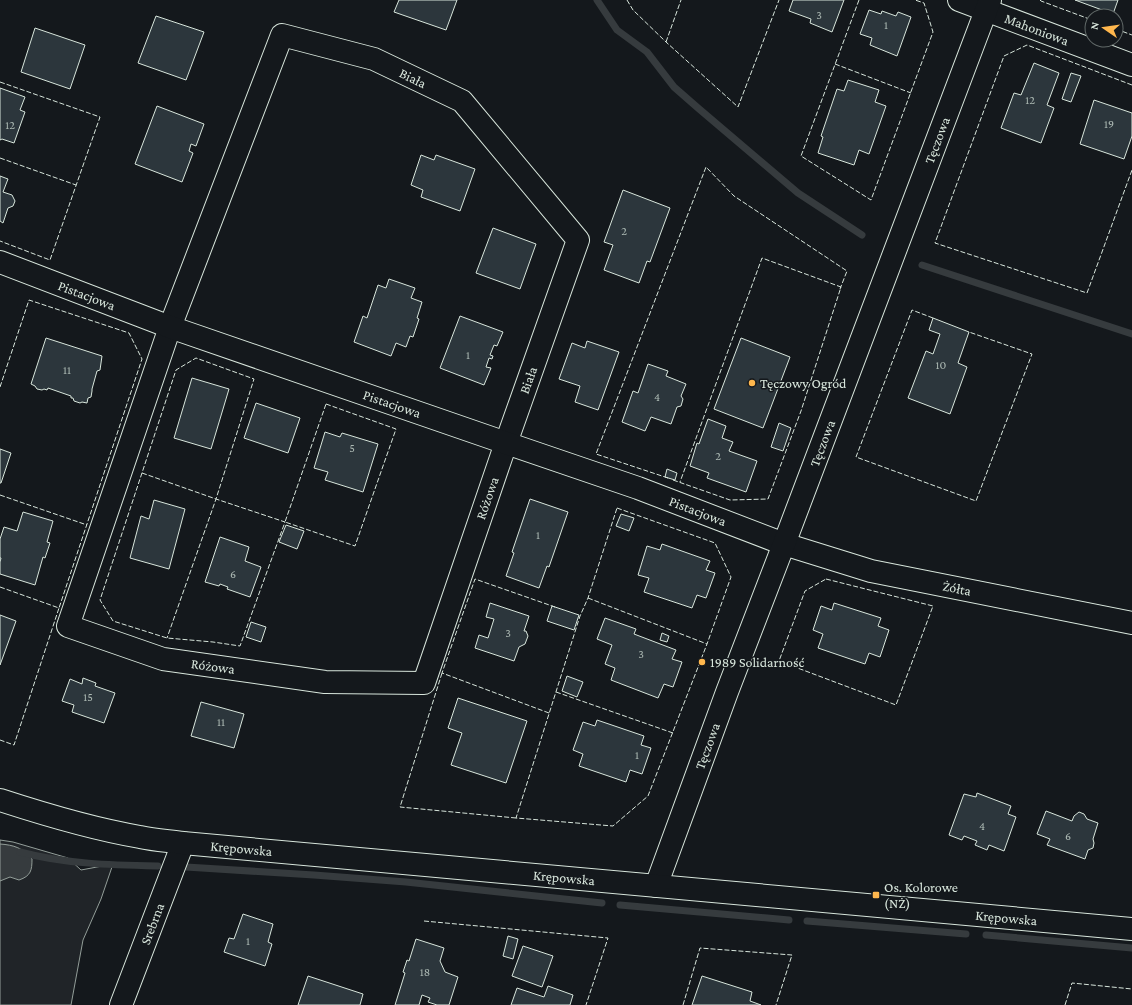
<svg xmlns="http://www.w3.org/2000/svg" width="1132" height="1005" viewBox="0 0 1132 1005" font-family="'Crimson Pro',serif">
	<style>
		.green { fill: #202428; stroke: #939e99 }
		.water { fill: #363b3e; stroke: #939e99 }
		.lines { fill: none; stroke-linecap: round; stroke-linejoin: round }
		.stream { stroke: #363b3e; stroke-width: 7 }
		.building { fill: #2c363c; stroke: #d8e6dc }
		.minor-casing { stroke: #d8e6dc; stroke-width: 24 }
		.tertiary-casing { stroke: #d8e6dc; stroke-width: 24 }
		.minor { stroke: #14181c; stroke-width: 22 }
		.tertiary { stroke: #14181c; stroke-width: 22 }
		.fence { stroke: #d8e6dc; stroke-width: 1; stroke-dasharray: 5 2; stroke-linecap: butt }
		.poi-dot { fill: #ffb74d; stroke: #14181c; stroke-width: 1.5 }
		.labels { text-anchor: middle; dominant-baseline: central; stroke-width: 3; stroke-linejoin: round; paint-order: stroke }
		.number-label { font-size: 12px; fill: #adbab4 }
		.street-label { font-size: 14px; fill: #d8e6dc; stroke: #14181c }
		.poi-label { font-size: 14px; fill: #d8e6dc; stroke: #14181c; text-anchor: start }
	</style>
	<rect width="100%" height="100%" fill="#14181c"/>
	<path class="green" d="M0,840L13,842L68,858L81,870L113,864L101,899L83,940L71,1005H0Z"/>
	<path class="water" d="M0,844C14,845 23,848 32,859C32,870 31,876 19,880L10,877L0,881Z"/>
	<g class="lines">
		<path class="stream" d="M597,0L617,30L647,52L674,87L698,108L798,193L862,235
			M922,265L1132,334
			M20,852C65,864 112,865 158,866
			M186,867L314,875L406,882L602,903
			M620,905L789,920
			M807,921L966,934
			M986,935L1132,948"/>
	</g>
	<path class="building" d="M399,0H457L446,30L394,12Z
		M793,0H844L832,32L810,23L811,19L789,11Z
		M1075,0H1118L1113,14Z
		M869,10L881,14L882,11L896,16L898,12L911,17L897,56L870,45L872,38L860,34Z
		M156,16L204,32L186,80L138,63Z
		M35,28L85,45L70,89L21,72Z
		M1034,63L1059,73L1047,105L1054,108L1041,143L1001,128L1014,93L1021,95Z
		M1071,73L1081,76L1071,102L1062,99Z
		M848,80L879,90L875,102L886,106L869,154L859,150L854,165L818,153L823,137L821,136L837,89L844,91Z
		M0,88L25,97L20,110L25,112L14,143L2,139L0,140Z
		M1094,100L1132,113V136L1124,159L1080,144Z
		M157,106L204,124L196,146L191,144L189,151L193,153L182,182L135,164Z
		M421,155L434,160L436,155L475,169L460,211L421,197L423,190L411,185Z
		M0,176L8,179L3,192L12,195L15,201L13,206L8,208L3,223L0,221Z
		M623,190L670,208L650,262L647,261L639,283L604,270L613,245L604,242Z
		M493,228L536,244L520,289L476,273Z
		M389,279L415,288L411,298L422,302L417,318L419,319L413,337L410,336L406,347L396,343L391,356L354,342L363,316L367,318L378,285L386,288Z
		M460,316L503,332L497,346L494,345L490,355L493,356L492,359L489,358L486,367L491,368L484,385L440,368Z
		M933,318L969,332L958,363L967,367L950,414L908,398L926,351L933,354L940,334L929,330Z
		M46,338L102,356L100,370L97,371L92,389V391L91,397L88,398L87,403L82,402L80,403L74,401L73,398H71V396L48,388L47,390L44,389L42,390L37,389L35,386L31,384Z
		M741,338L790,357L763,428L714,409Z
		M587,341L619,352L598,410L575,402L580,386L559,379L572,343L585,348Z
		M648,364L668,371L666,376L686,384L681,396L683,399L681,406L677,407L671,424L651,417L645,431L622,422L633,391L638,393Z
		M192,378L229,389L211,449L174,438Z
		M256,403L300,418L288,453L244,438Z
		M708,419L726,426L722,438L733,442L729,451L757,461L746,492L707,478L709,473L690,466L697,443L699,444Z
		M779,423L791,428L783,451L771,447Z
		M325,432L340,437L342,433L378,444L363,492L325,480L328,472L314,468Z
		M0,449L11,453L1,483H0Z
		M667,469L677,473L675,480L665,477Z
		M530,499L568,512L549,567L547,566L539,588L506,576L514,553L512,552Z
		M154,500L185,509L169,569L130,558L141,516L149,519Z
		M23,512L53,521L47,542L50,543L45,558L43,557L35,585L0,574V562L1,558H0V539L4,527L17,531Z
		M621,514L634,518L629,531L616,526Z
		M286,525L304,531L297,549L279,542Z
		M220,537L249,547L245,561L261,567L250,597L227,589L228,587L220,584L219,586L205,582Z
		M662,544L710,561L706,570L715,573L706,598L697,595L692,608L644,592L649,578L638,575L647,546L660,550Z
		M490,603L529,616L524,631H526L528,636L525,644L519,647L514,661L475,648L479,635L488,638L494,619L486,617Z
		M834,603L881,618L878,626L889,630L880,657L869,653L865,664L818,648L823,634L813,630L821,606L832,610Z
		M552,606L579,615L574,630L547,621Z
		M0,615L16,621L0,665Z
		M605,618L636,629L634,634L676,650L672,659L682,662L673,687L664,684L658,698L611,680L615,668L605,664L612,645L597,639Z
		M251,622L266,627L261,642L246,637Z
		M662,633L669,636L667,642L660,640Z
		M567,676L583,682L577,697L562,691Z
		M83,678L96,683L95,686L115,693L104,723L72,712L74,705L62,701L70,679L82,684Z
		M458,698L527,721L506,783L451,765L462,733L448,728Z
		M201,702L244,714L234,748L191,736Z
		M597,720L644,736L641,745L651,748L642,774L630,770L626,782L579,766L583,754L573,750L583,722L595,726Z
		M977,793L1011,806L1008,814L1016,817L1004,851L989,845L987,850L975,845L977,841L964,836L962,840L949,835L964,794L976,797Z
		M1046,811L1072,821L1074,816L1079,812L1084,814L1087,819L1098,823L1093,839L1094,843L1093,848L1088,850L1085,859L1047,845L1050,839L1037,834Z
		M243,914L273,924L268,942L272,944L265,966L224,952L229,938L234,939Z
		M508,936L518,939L513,959L503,956Z
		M416,939L444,948L440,961L445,972L458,977L449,1005H437L428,1002L430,998L422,995L419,1005H395L405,973L403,972L407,960L409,961Z
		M523,946L553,956L542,987L512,976Z
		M308,976L363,994L360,1005H298Z
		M702,976L752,992L750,1001L761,1005H692Z
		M548,986L573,995L570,1005H511L517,988L544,997Z"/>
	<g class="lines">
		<g class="minor-casing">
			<g id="minor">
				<path id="s1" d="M959,0L1132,65"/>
				<path d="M282,35L374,59L462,101L578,240L506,443L424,683L325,682L163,659L68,626L170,327Z"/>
				<path id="s2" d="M0,262L170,327L506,443L638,488L784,544L871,571L1132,623"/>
				<path id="s3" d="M656,886L727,692L784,544L990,0"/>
				<path id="s4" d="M121,1005L183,843"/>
			</g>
		</g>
		<g class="tertiary-casing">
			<g id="tertiary">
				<path id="s5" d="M0,800C46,815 92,829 140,837C154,840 169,841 183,843L1132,929"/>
			</g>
		</g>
		<use href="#minor" class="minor"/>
		<use href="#tertiary" class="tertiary"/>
		<path class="fence" d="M627,0L633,10L666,42L738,107L779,0
			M859,0L801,156L871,200L933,32L924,3L915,0
			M1040,0L1041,1L1092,20
			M1116,29L1132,35
			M666,42L681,0
			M835,64L911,93
			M0,82L100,117L50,260L0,241
			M1132,85L1027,45L1004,56L935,243L1087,293L1132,170
			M0,158L76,185
			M933,318L912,310L856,457L976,501L1032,354L969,332
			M0,387L29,300L129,333L142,359L59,608
			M326,404L396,429L355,546L285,522Z
			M142,473L216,499L285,522L240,646L213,642L167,638L113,621L100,600L176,370L196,358L254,379L216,499L167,638
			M668,478L596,454L706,167L734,196L847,271L840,289
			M673,480L730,500L768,499L801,411L841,287L762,258L680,482
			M0,495L87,525
			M617,508L715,543L731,577L707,644L648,796L613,826L516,818L580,616L588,598Z
			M826,579L933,606L896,705L779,661L805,591Z
			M0,587L59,608L14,745L0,740
			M588,598L707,644
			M442,673L400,807L516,818
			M556,692L673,733
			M549,713L442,673L475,579L555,607
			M424,921L608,938L586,1005
			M683,1005L700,948L792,955L776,1005
			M1065,1005L1072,983L1132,989"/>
	</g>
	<g class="poi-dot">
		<circle cx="752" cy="383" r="4"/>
		<circle cx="702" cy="662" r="4"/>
		<rect x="872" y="891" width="8" height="8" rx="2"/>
	</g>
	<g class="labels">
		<g class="number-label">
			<text x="819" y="15">3</text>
			<text x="886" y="25">1</text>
			<text x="1030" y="100">12</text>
			<text x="1109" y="124">19</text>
			<text x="10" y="125">12</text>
			<text x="624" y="231">2</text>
			<text x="468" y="355">1</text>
			<text x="941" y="365">10</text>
			<text x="67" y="370">11</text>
			<text x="657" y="397">4</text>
			<text x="352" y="448">5</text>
			<text x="718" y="456">2</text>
			<text x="538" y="535">1</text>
			<text x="233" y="574">6</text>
			<text x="508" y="633">3</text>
			<text x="641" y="654">3</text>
			<text x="88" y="697">15</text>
			<text x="221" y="722">11</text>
			<text x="637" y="755">1</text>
			<text x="982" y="826">4</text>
			<text x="1068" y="836">6</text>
			<text x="248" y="941">1</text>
			<text x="425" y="972">18</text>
		</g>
		<g class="street-label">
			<text stroke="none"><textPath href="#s1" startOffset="83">Mahoniowa</textPath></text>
			<text transform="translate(413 78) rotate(26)">Biała</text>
			<text stroke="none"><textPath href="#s3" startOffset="797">Tęczowa</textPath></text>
			<text stroke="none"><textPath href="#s2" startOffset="93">Pistacjowa</textPath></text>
			<text transform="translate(528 380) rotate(-70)">Biała</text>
			<text stroke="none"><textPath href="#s2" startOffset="417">Pistacjowa</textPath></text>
			<text stroke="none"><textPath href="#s3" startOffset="473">Tęczowa</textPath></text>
			<text transform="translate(487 498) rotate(-71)">Różowa</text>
			<text stroke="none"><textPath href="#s2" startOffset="741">Pistacjowa</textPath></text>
			<text stroke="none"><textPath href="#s2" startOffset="1012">Żółta</textPath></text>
			<text transform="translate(213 666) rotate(8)">Różowa</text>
			<text stroke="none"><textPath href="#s3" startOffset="149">Tęczowa</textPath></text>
			<text stroke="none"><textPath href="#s5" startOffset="247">Krępowska</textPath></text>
			<text stroke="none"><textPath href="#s5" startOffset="571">Krępowska</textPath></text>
			<text stroke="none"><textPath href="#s5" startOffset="1015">Krępowska</textPath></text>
			<text stroke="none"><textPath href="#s4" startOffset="87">Srebrna</textPath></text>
		</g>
		<g class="poi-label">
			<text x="760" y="383">Tęczowy Ogród</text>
			<text x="710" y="662">1989 Solidarność</text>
			<text x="884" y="887">Os. Kolorowe<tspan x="884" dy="16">(NŻ)</tspan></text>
		</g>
	</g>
	<g transform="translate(1104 28) rotate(283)"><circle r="19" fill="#14181c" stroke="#626a69"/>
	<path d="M0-3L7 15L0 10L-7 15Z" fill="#ffb74d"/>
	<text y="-6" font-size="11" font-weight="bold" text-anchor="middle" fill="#d8e6dc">N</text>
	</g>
</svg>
